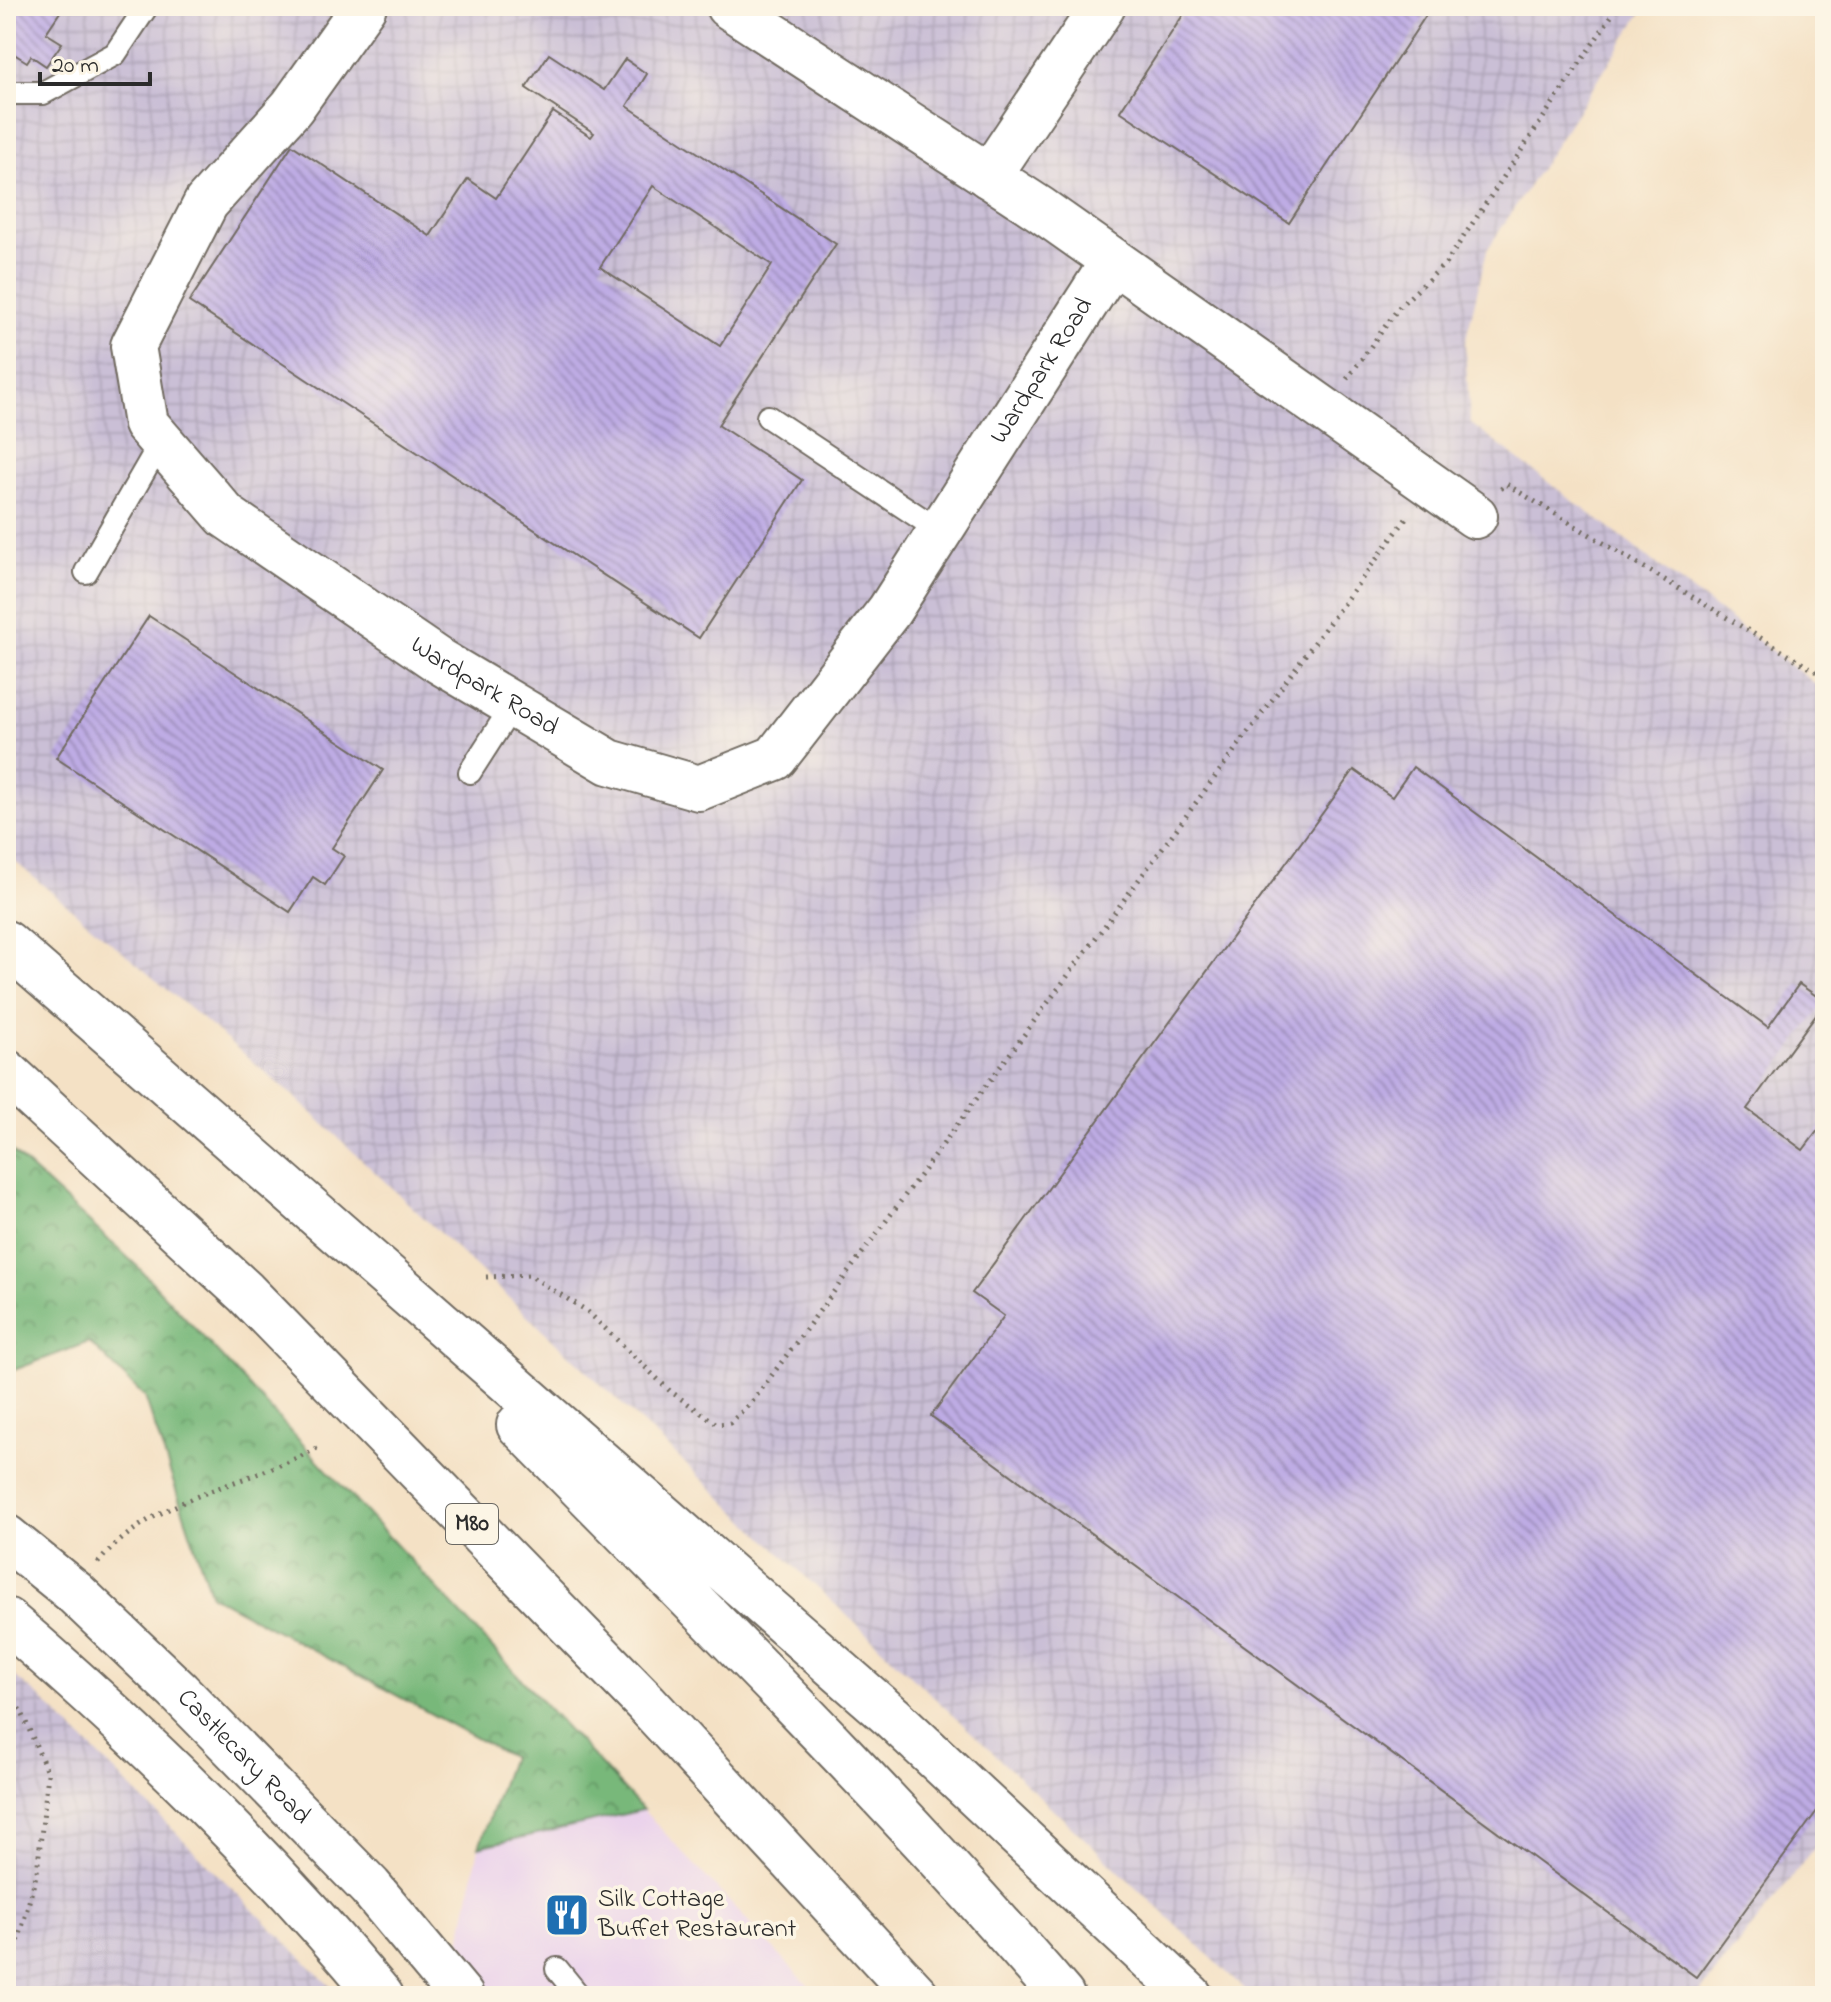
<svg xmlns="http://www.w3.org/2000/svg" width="1831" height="2002" viewBox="0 0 1831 2002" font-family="'Indie Flower',sans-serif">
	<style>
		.built { fill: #ead1ec }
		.industrial { fill: url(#industrial-grid) }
		.forest { fill: url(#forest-crowns); stroke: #527252; stroke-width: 2 }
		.building { fill: url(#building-back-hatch); fill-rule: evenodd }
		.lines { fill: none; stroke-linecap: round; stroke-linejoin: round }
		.service-casing { stroke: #716b61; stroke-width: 26 }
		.minor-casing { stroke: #716b61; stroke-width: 48 }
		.secondary-casing { stroke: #716b61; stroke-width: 48 }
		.motorway-casing { stroke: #716b61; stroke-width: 48 }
		.path { stroke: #716b61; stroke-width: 5; stroke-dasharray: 2 6; stroke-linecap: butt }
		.service { stroke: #fff; stroke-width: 22 }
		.minor { stroke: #fff; stroke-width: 44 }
		.secondary { stroke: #fff; stroke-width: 44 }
		.motorway { stroke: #fff; stroke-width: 44 }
		.labels { text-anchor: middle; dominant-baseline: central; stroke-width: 7; stroke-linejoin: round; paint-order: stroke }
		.shield { fill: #fcf5e5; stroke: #6a6863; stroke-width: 2 }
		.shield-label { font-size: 24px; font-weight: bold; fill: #2b2b2b }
		.street-label { font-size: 26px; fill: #2b2b2b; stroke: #fcf5e5 }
		.poi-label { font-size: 26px; fill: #2b2b2b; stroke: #fcf5e5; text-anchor: start }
	</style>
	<defs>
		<pattern id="industrial-grid" width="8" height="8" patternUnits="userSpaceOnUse" patternTransform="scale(2)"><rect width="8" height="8" fill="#cabfd6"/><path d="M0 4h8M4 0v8" fill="none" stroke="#aea4b8"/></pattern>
		<pattern id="forest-crowns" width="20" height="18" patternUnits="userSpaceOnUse" patternTransform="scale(2)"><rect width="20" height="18" fill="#78b87a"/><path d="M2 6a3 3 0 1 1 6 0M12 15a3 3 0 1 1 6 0" fill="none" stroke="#639664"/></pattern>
		<pattern id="building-back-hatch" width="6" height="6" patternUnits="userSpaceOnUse" patternTransform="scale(2)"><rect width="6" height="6" fill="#beace4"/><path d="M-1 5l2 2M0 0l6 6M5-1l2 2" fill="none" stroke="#9b8cb9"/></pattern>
	</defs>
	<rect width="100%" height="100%" fill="#fcf5e5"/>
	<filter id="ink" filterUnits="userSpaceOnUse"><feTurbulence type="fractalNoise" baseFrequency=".0125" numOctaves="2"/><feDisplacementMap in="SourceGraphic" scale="16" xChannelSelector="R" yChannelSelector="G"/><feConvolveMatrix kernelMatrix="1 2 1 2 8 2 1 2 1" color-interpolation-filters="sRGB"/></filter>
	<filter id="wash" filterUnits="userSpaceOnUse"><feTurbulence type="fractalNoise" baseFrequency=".006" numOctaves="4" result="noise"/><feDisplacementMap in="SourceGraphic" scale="32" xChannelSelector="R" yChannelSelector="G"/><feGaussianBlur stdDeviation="1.8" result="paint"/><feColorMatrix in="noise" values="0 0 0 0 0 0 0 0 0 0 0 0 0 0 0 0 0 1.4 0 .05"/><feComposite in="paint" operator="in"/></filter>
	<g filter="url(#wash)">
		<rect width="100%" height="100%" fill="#f4e1c5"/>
		<path class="built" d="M643,1810L818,1996H484L456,1963L479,1847Z"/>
		<path class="industrial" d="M6,6H1646L1487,250L1465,343L1470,423L1825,691V1835L1697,1996H1252L296,1098L6,854Z
			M6,1669L41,1698L340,1996H6Z"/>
		<path class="forest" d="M6,1146L137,1266L643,1810L479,1847L511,1757L211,1595L145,1397L89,1342L6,1373Z"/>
		<g id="blocks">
			<path class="building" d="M6,6H64L46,33L62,43L46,66L31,56L27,62L6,49Z
				M1189,6H1432L1289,223L1120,111Z
				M549,54L604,90L625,59L647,74L627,106L836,244L718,425L802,480L699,638L189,302L292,145L430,236L468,179L496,198L553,112L591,137L594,133L526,88ZM653,186L772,265L720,346L600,267Z
				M149,616L383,770L332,848L344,856L325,885L313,877L290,912L56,758Z
				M1413,767L1768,1027L1799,984L1825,1002L1747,1109L1803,1150L1825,1121V1800L1696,1977L931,1416L1004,1316L972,1293L1354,770L1392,797Z"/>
		</g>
	</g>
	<g filter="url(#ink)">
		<use href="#blocks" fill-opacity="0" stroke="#716b61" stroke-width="2"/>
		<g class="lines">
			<g class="service-casing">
				<path id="service" d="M6,93H43L115,54L147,6
					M768,417L940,531
					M86,572L161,442
					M470,772L513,705
					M557,1969L579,1996"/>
			</g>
			<g class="minor-casing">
				<g id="minor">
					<path id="s1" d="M364,6L292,107L206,203L133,346L146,424L226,516L439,661L609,762L699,788L775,758L889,611L1113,261"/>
					<path d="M728,6L1040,209L1475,516"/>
					<path d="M989,176L1103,6"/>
				</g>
			</g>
			<g class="secondary-casing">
				<g id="secondary">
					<path id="s2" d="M6,1537L74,1592L179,1692L370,1887L461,1996"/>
					<path d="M6,1620C142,1737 266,1857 381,1996"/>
				</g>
			</g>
			<g class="motorway-casing">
				<path id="motorway" d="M6,943L892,1717L1190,1996
					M6,1072L245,1292L646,1703L917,1996
					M519,1425C703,1612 891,1797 1062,1996"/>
			</g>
			<path class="path" d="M1347,379L1400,306L1446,263L1618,6
				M1501,489L1506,484L1825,677
				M486,1277L529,1275L587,1311L670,1391L717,1424L730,1423L752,1402L1409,515
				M98,1563C154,1495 247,1486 321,1446
				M6,1688L23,1715L48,1774L37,1872L6,1987"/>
			<use href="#service" class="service"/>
			<use href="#minor" class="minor"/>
			<use href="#secondary" class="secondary"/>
			<use href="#motorway" class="motorway"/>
		</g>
	</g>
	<defs>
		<g id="restaurant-square" transform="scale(2.3)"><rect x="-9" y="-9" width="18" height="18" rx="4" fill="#1f6fb2" stroke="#fcf5e5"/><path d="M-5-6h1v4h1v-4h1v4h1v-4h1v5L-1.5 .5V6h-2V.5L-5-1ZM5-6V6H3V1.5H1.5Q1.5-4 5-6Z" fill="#fff"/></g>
	</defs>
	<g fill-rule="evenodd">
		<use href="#restaurant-square" x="567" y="1915"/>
	</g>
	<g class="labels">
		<rect class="shield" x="446" y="1504" width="52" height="40" rx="6"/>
		<g class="shield-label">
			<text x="472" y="1524">M80</text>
		</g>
		<g class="street-label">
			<text stroke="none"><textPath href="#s1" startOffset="1716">Wardpark Road</textPath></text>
			<text stroke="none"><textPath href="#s1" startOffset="924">Wardpark Road</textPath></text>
			<text stroke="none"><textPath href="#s2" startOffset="324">Castlecary Road</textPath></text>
		</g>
		<g class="poi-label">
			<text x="598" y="1900">Silk Cottage<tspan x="598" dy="30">Buffet Restaurant</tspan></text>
		</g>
	</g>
	<rect width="1831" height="2002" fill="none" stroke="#fcf5e5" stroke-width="32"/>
	<path d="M40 72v12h110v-12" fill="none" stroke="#2b2b2b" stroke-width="4"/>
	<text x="52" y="72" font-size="24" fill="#2b2b2b" stroke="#fcf5e5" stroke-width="6" paint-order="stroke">20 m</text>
</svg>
